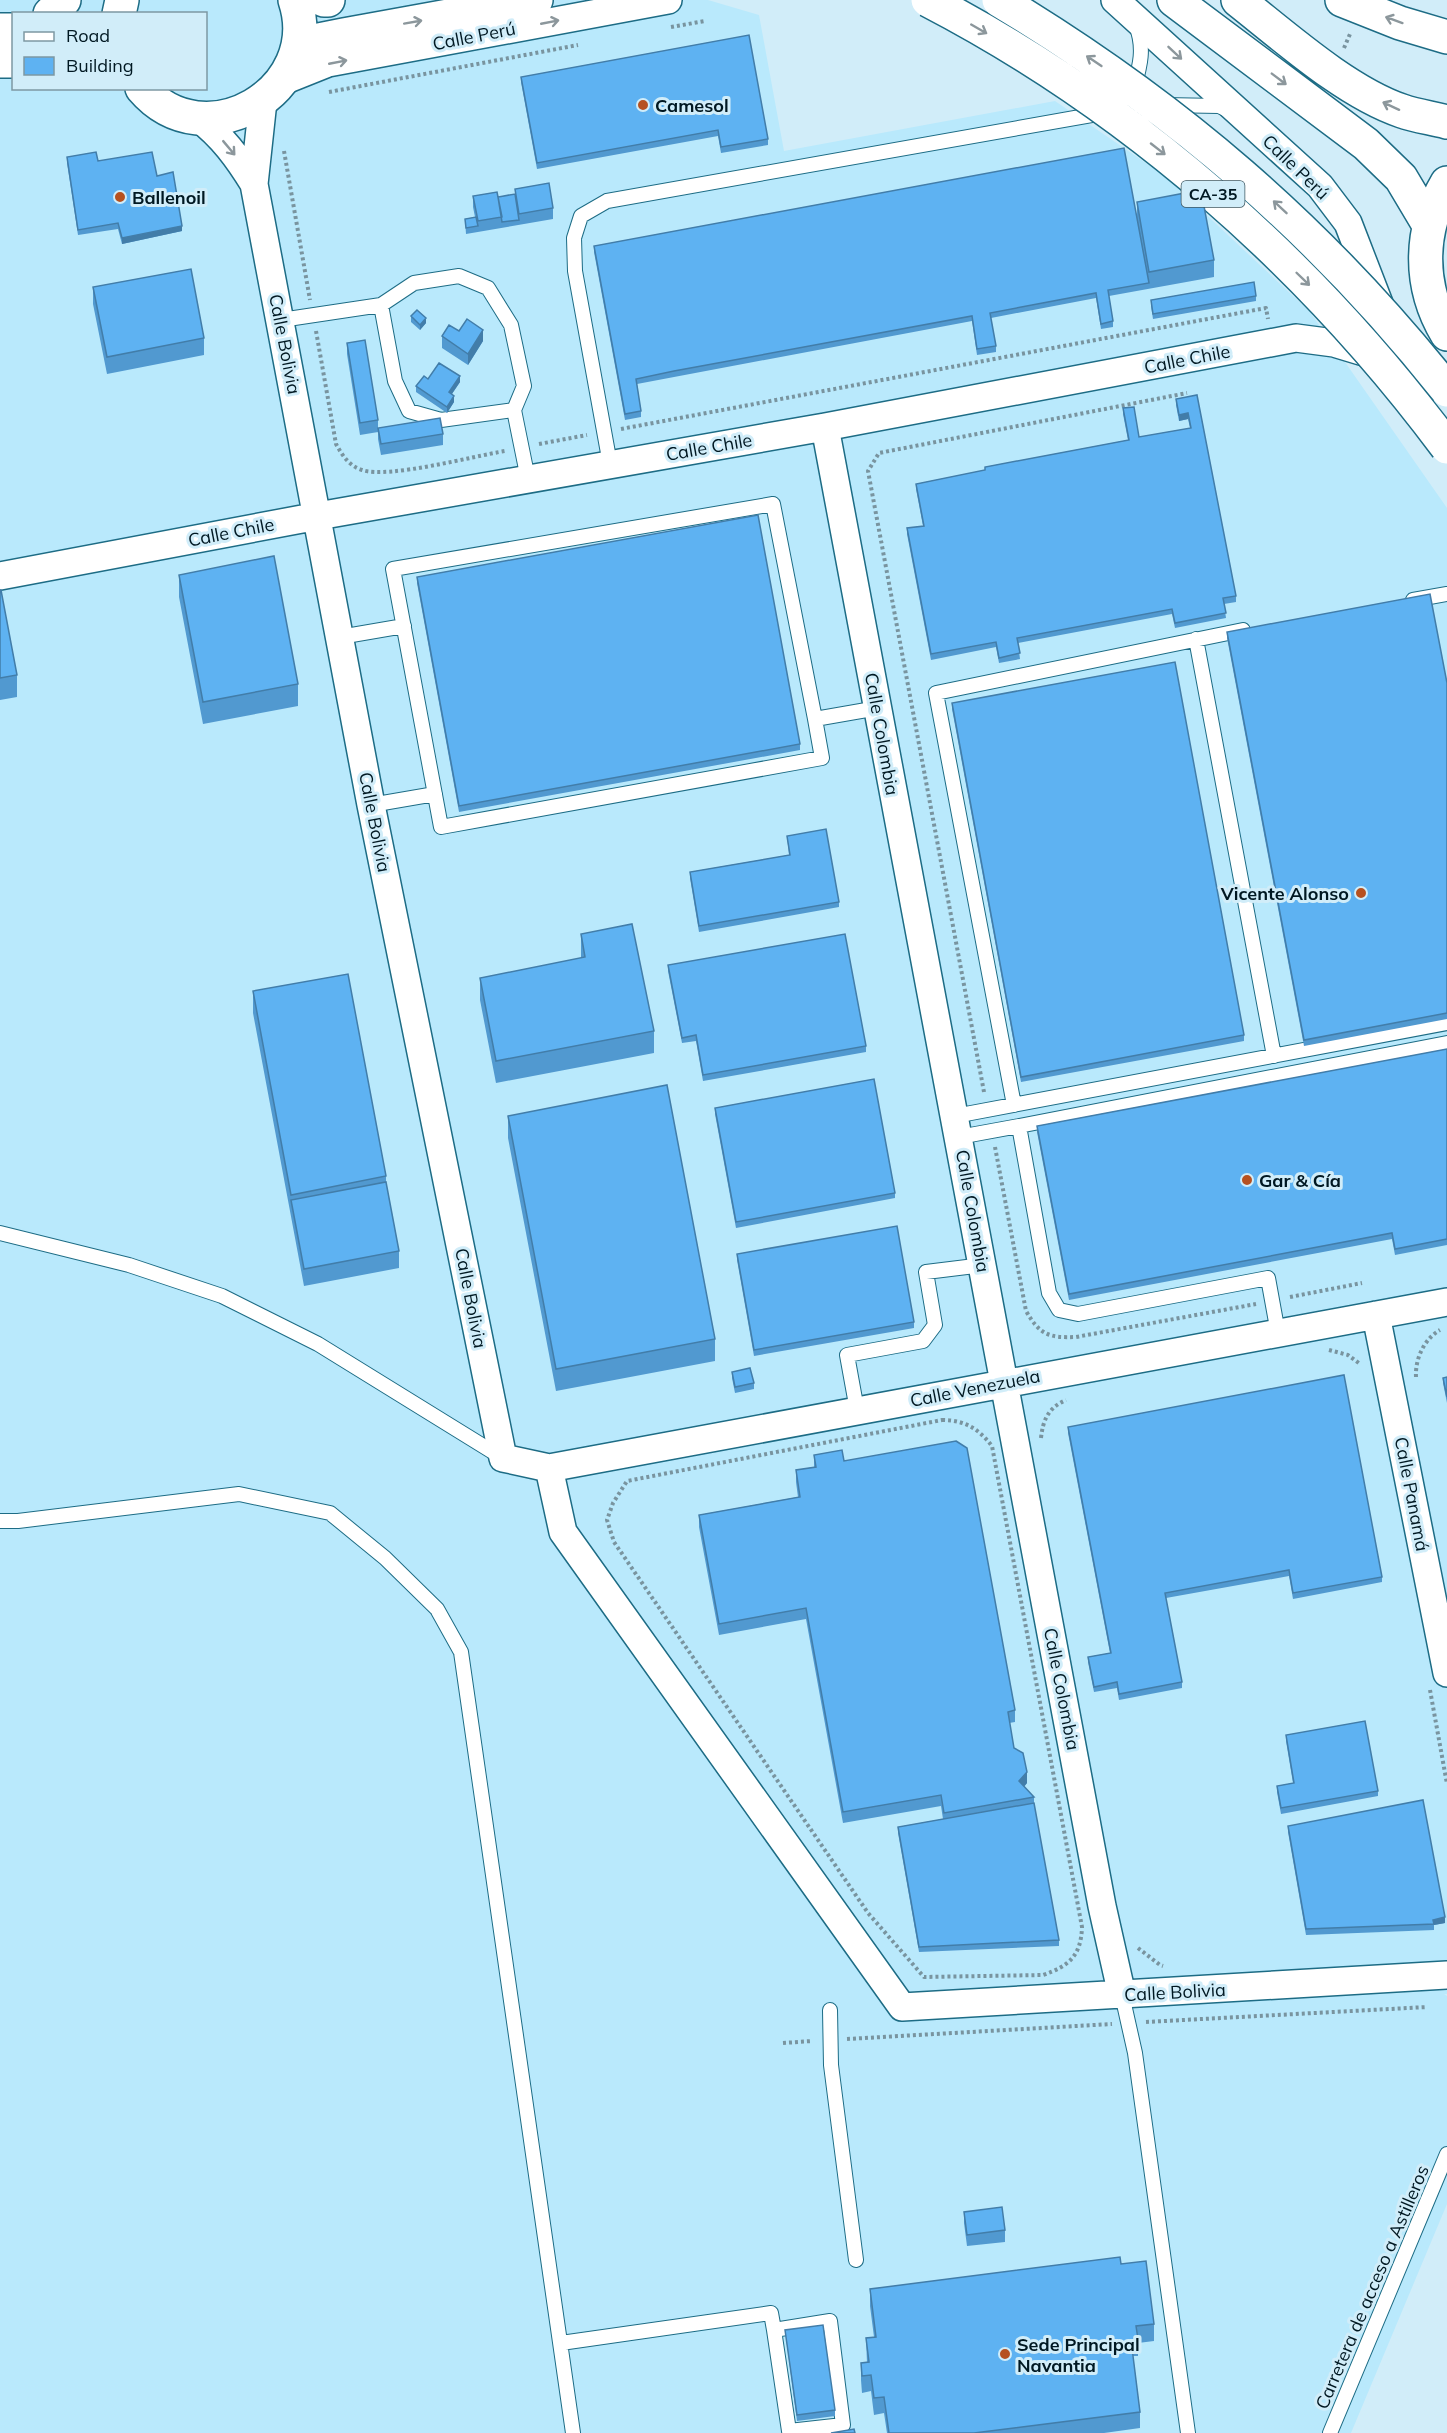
<svg xmlns="http://www.w3.org/2000/svg" width="1447" height="2433" viewBox="0 0 1447 2433" font-family="Mulish,sans-serif">
	<style>
		.built { fill: #b9e9fc; fill-rule: evenodd }
		.lines { fill: none; stroke-linecap: round; stroke-linejoin: round }
		.service-casing { stroke: #1d6c85; stroke-width: 16 }
		.minor-casing { stroke: #1d6c85; stroke-width: 30 }
		.tertiary-casing { stroke: #1d6c85; stroke-width: 36 }
		.secondary-casing { stroke: #1d6c85; stroke-width: 36 }
		.motorway-casing { stroke: #1d6c85; stroke-width: 36 }
		.path { stroke: #79949f; stroke-width: 4; stroke-dasharray: 3 3; stroke-linecap: butt }
		.service { stroke: #fff; stroke-width: 14 }
		.minor { stroke: #fff; stroke-width: 27 }
		.tertiary { stroke: #fff; stroke-width: 33 }
		.secondary { stroke: #fff; stroke-width: 33 }
		.motorway { stroke: #fff; stroke-width: 33 }
		.motorway-bridge-casing { stroke: #1d6c85; stroke-width: 36; stroke-linecap: butt }
		.motorway-bridge { stroke: #fff; stroke-width: 33 }
		.wall { fill: #5199d0 }
		.shaded-wall { fill: #427da9 }
		.building { fill: #5eb2f2; stroke: #427da9; stroke-width: 1.5 }
		.oneway { stroke: #8c979c }
		.poi-dot { fill: #b65120; stroke: #d1edf9; stroke-width: 2 }
		.labels { text-anchor: middle; dominant-baseline: central; stroke-width: 6; stroke-linejoin: round; paint-order: stroke }
		.shield { fill: #d1edf9; stroke: #3f5862; stroke-width: 1.5 }
		.shield-label { font-size: 16px; font-weight: bold; fill: #001822 }
		.street-label { font-size: 18px; fill: #001822; stroke: #d1edf9 }
		.poi-label { font-size: 18px; font-weight: bold; fill: #001822; stroke: #d1edf9; text-anchor: start }
	</style>
	<rect width="100%" height="100%" fill="#d1edf9"/>
	<path class="built" d="M0,0H708L759,15L784,151L1055,101L1165,176L1310,312L1447,508V1994H1444L1447,1996V2204L1351,2433H0ZM14,14H206V88H14Z"/>
	<g class="lines">
		<g class="service-casing">
			<path id="service" d="M1134,88C1140,66 1145,48 1136,25
				M1164,105L1219,106L1228,110
				M281,320L381,305
				M514,410L441,420L409,411L395,381L381,305L414,283L459,276L488,288L511,325L524,386L514,410L528,479
				M610,464L575,271L574,238L581,216L607,201L1103,113
				M1413,600L1447,594
				M340,637L404,626
				M1196,639L1274,1056
				M815,719L773,504L393,569L441,827L822,758L815,719L878,708
				M371,805L435,794
				M1014,1105L936,693L1243,630
				M955,1116L1447,1023
				M1019,1126L1447,1043
				M959,1137L1019,1126L1049,1293L1059,1310L1078,1314L1268,1278L1278,1333
				M0,1233L129,1265L222,1296L318,1344L501,1457
				M857,1410L847,1355L923,1341L935,1325L926,1272L983,1265
				M0,1521H18L239,1494L330,1513L385,1558L437,1609L461,1652L573,2433
				M1122,1995L1135,2053L1188,2433
				M830,2010L831,2065L856,2260
				M830,2321L843,2425L789,2431L774,2330Z
				M561,2343L771,2313L774,2330
				M1330,2433L1447,2154"/>
		</g>
		<g class="minor-casing">
			<path id="minor" d="M1115,0L1320,186L1348,223L1409,381L1418,398
				M283,81L328,63L668,0
				M263,101L254,184L371,805L503,1458L549,1468L1447,1302
				M198,118C222,136 238,158 254,184
				M825,427L1102,1906L1122,1995
				M0,576L318,516L825,427L1296,338L1334,343L1377,356
				M1376,1315L1447,1673
				M549,1468L563,1532L902,2007L1447,1975"/>
		</g>
		<g class="tertiary-casing">
			<path id="tertiary" d="M1342,0L1400,23L1447,37
				M0,30H14
				M0,61H14"/>
		</g>
		<g class="secondary-casing">
			<path id="secondary" d="M324,0H328
				M1174,0L1366,144L1401,178L1429,225
				M1238,0C1285,37 1346,92 1402,111C1416,116 1432,118 1447,122
				M119,14L122,0
				M297,52L319,40L344,35L536,0
				M142,88C204,161 325,91 295,0
				M1447,183C1419,230 1418,286 1447,334"/>
		</g>
		<g class="motorway-casing">
			<path id="motorway" d="M50,14L64,0"/>
		</g>
		<path class="path" d="M671,27L705,21
			M1344,48L1350,34
			M329,92L578,45
			M284,151L310,300
			M316,331L336,444C342,455 349,466 362,470C388,479 474,456 505,451
			M621,429L1266,308L1268,319
			M539,444L587,435
			M984,1092L868,471L879,453L1187,393
			M995,1147L1026,1311C1040,1335 1049,1338 1076,1337L1256,1304
			M1290,1297L1362,1283
			M1329,1350L1348,1355L1360,1364
			M1416,1377C1415,1359 1424,1339 1440,1330
			M942,1420C964,1420 978,1428 992,1446L1082,1927C1081,1956 1069,1966 1043,1975L924,1977L868,1913L614,1542L607,1520L613,1503L627,1481Z
			M1041,1438C1043,1420 1048,1408 1066,1400
			M1430,1690L1447,1784
			M1138,1948L1160,1965L1163,1966
			M1146,2022L1427,2007
			M847,2039L1112,2024
			M783,2043L812,2041"/>
		<use href="#service" class="service"/>
		<use href="#minor" class="minor"/>
		<use href="#tertiary" class="tertiary"/>
		<use href="#secondary" class="secondary"/>
		<use href="#motorway" class="motorway"/>
		<g class="motorway-bridge-casing">
			<path id="motorway-bridge" d="M928,0C1132,106 1310,263 1447,447
				M999,0C1175,106 1319,229 1447,390"/>
		</g>
		<use href="#motorway-bridge" class="motorway-bridge"/>
	</g>
	<path class="wall" d="M521,77L768,139V145L721,153L718,136L537,169L521,82Z
		M67,157L98,161L157,176L182,231L122,244L118,229L78,235L67,163Z
		M515,189L553,208V219L466,234L465,219L475,217L473,207V196L498,197L515,194Z
		M1137,202L1214,260V277L1109,296L1113,321V327L1101,329L1096,298L991,318L996,346V352L977,355L972,321L637,384L641,411V417L625,420L594,252V246L1137,215Z
		M93,287L204,338V355L107,374L93,304Z
		M1256,296V301L1153,319L1151,306V300Z
		M411,316L426,323L420,330L411,322Z
		M459,331L483,341L468,365L442,348V336Z
		M347,343L378,420V432L360,435L347,354Z
		M428,379L460,382L452,394L454,402L447,413L416,392V386Z
		M1197,395L1236,596V602L1224,604L1226,618L1175,628L1172,614L1018,643L1020,659L999,663L996,647L931,660L907,534V528L923,526L916,489V484L985,470V467L1128,440L1123,414V408L1139,437L1190,428L1188,419L1179,421L1176,405V399Z
		M378,428L443,434V445L381,455L378,439Z
		M179,575L298,684V706L203,724L179,597Z
		M417,577L800,744V750L459,812L417,583Z
		M0,590L17,675V697L0,700Z
		M1227,632L1447,683V1019L1304,1046L1227,638Z
		M952,703L1244,1035V1041L1021,1082L952,709Z
		M787,836L839,902V907L699,932L690,878V872L789,855Z
		M581,934L654,1031V1053L496,1083L480,1000V978L581,958Z
		M668,965L866,1046V1052L703,1081L696,1041L682,1043L668,971Z
		M253,991L386,1176V1182L399,1251V1268L304,1286L253,1013Z
		M1447,1049V1245L1395,1255L1392,1239L1069,1300L1037,1132V1126Z
		M715,1108L895,1193V1198L736,1228L715,1114Z
		M508,1116L715,1339V1361L556,1391L508,1138Z
		M737,1254L914,1322V1328L754,1356L737,1260Z
		M732,1372L754,1383V1389L735,1393L732,1378Z
		M1447,1377V1403L1443,1383V1378Z
		M1068,1427L1382,1577V1582L1293,1599L1289,1576L1166,1598L1182,1682V1688L1119,1700L1117,1688L1094,1692L1088,1662V1657L1110,1653L1068,1433Z
		M814,1455L844,1461L1015,1710V1722L1009,1723L1014,1748L1027,1783L1024,1787L1034,1797V1803L1059,1940V1946L919,1952L898,1833V1827L943,1819L941,1806L843,1823L806,1619L719,1635L699,1527V1515L798,1497L796,1482V1470L814,1467Z
		M1286,1735L1378,1791V1796L1281,1814L1277,1792V1786L1293,1783L1286,1741Z
		M1288,1826L1445,1923L1434,1925V1930L1306,1935L1288,1832Z
		M964,2212L1005,2230V2242L967,2246L964,2223Z
		M1121,2264L1154,2324V2341L1138,2343V2356H1133L1140,2412V2428L1104,2433H887L884,2413L874,2415L871,2391L862,2393L861,2380V2363H867L866,2338L874,2337L870,2306V2289Z
		M785,2330L835,2410V2416L797,2421Z"/>
	<path class="shaded-wall" d="M182,226V231L122,244V238Z
		M426,318V323L420,330V325Z
		M483,330V341L468,365V354Z
		M460,376V382L449,398V392Z
		M454,396V402L447,413V407Z
		M1188,413V419L1179,421V415Z
		M1027,1772V1783L1019,1792V1781Z
		M1445,1917V1923L1434,1925L1433,1920Z"/>
	<path class="building" d="M749,35L768,139L721,147L718,130L537,163L521,77Z
		M1124,148L1149,283L1108,290L1113,321L1101,324L1096,293L990,313L996,346L977,349L972,316L674,371L636,379L641,411L625,414L594,246Z
		M96,152L98,161L152,152L157,176L173,172L182,226L122,238L118,223L78,230L67,157Z
		M549,183L553,208L519,214L515,189Z
		M1201,190L1214,260L1149,272L1137,202Z
		M497,192L502,217L478,221L473,196Z
		M515,194L519,220L502,222L498,197Z
		M476,217L478,226L466,228L465,219Z
		M191,269L204,338L107,357L93,287Z
		M1254,282L1256,296L1153,314L1151,300Z
		M417,310L426,318L420,325L411,316Z
		M467,319L483,330L468,354L442,336L449,325L459,331Z
		M365,340L378,420L360,423L347,343Z
		M439,363L460,376L449,392L454,396L447,407L416,386L424,376L428,379Z
		M1197,395L1236,596L1223,598L1226,613L1175,623L1172,609L1017,638L1020,653L999,658L996,642L931,654L907,528L924,526L916,484L985,470V467L1129,440L1123,408L1134,407L1139,437L1191,428L1188,413L1179,415L1176,399Z
		M440,418L443,434L381,444L378,428Z
		M758,515L800,744L459,806L417,577Z
		M274,556L298,684L203,702L179,575Z
		M0,590H1L17,675L0,678Z
		M1430,594L1447,683V1013L1304,1040L1227,632Z
		M1175,662L1244,1035L1021,1077L952,703Z
		M826,829L839,902L699,926L690,872L790,855L787,836Z
		M632,924L654,1031L496,1061L480,978L585,957L581,934Z
		M845,934L866,1046L703,1075L696,1035L682,1038L668,965Z
		M348,974L386,1176L291,1195L253,991Z
		M1447,1049V1239L1395,1249L1392,1233L1069,1294L1037,1126Z
		M874,1079L895,1193L736,1222L715,1108Z
		M667,1085L715,1339L556,1369L508,1116Z
		M386,1182L399,1251L304,1269L291,1200Z
		M897,1226L914,1322L754,1350L737,1254Z
		M750,1368L754,1383L735,1387L732,1372Z
		M1344,1375L1382,1577L1293,1593L1289,1570L1165,1593L1182,1682L1119,1694L1117,1682L1094,1687L1088,1657L1111,1653L1068,1427Z
		M1447,1377V1397L1443,1378Z
		M956,1441L967,1448L1015,1710L1008,1712L1014,1748L1023,1753L1027,1772L1019,1781L1034,1797L944,1813L941,1795L843,1812L806,1608L719,1624L699,1515L800,1497L796,1470L816,1467L814,1455L842,1450L844,1461Z
		M1365,1721L1378,1791L1281,1808L1277,1786L1294,1783L1286,1735Z
		M1423,1800L1445,1917L1433,1920L1434,1924L1306,1929L1288,1826Z
		M1034,1803L1059,1940L919,1947L898,1827Z
		M1002,2207L1005,2230L967,2235L964,2212Z
		M1120,2257L1121,2264L1146,2261L1154,2324L1136,2326L1138,2339L1131,2340L1140,2412L974,2433H889L884,2397L874,2398L871,2375L862,2376L861,2363L869,2362L866,2338L876,2337L870,2289Z
		M823,2325L835,2410L797,2415L785,2330Z
		M854,2429L855,2433H831Z"/>
	<defs><path id="oneway-shaft" d="M-6 0H5M1.5-3L5.5 0L1.5 3" fill="none" stroke-width="1.6" stroke-linecap="round" stroke-linejoin="round" transform="scale(1.5)"/></defs>
	<g class="oneway">
		<use href="#oneway-shaft" transform="translate(1394 20) rotate(-160)"/>
		<use href="#oneway-shaft" transform="translate(413 22) rotate(-10)"/>
		<use href="#oneway-shaft" transform="translate(550 22) rotate(-11)"/>
		<use href="#oneway-shaft" transform="translate(979 29) rotate(30)"/>
		<use href="#oneway-shaft" transform="translate(1175 53) rotate(43)"/>
		<use href="#oneway-shaft" transform="translate(1094 61) rotate(-146)"/>
		<use href="#oneway-shaft" transform="translate(338 62) rotate(-11)"/>
		<use href="#oneway-shaft" transform="translate(1279 79) rotate(37)"/>
		<use href="#oneway-shaft" transform="translate(1391 106) rotate(-155)"/>
		<use href="#oneway-shaft" transform="translate(229 148) rotate(50)"/>
		<use href="#oneway-shaft" transform="translate(1158 149) rotate(38)"/>
		<use href="#oneway-shaft" transform="translate(1280 207) rotate(-137)"/>
		<use href="#oneway-shaft" transform="translate(1303 279) rotate(44)"/>
	</g>
	<g class="poi-dot">
		<circle cx="643" cy="105" r="6"/>
		<circle cx="120" cy="197" r="6"/>
		<circle cx="1361" cy="893" r="6"/>
		<circle cx="1247" cy="1180" r="6"/>
		<circle cx="1005" cy="2354" r="6"/>
	</g>
	<g class="labels">
		<rect class="shield" x="1181.5" y="181" width="63" height="26" rx="4.5"/>
		<g class="shield-label">
			<text x="1213" y="194">CA-35</text>
		</g>
		<g class="street-label">
			<text transform="translate(474 36) rotate(-11)">Calle Perú</text>
			<text transform="translate(1296 167) rotate(44)">Calle Perú</text>
			<text transform="translate(285 344) rotate(79)">Calle Bolivia</text>
			<text transform="translate(1187 359) rotate(-11)">Calle Chile</text>
			<text transform="translate(709 447) rotate(-10)">Calle Chile</text>
			<text transform="translate(231 532) rotate(-11)">Calle Chile</text>
			<text transform="translate(882 734) rotate(80)">Calle Colombia</text>
			<text transform="translate(375 822) rotate(79)">Calle Bolivia</text>
			<text transform="translate(973 1211) rotate(80)">Calle Colombia</text>
			<text transform="translate(471 1298) rotate(79)">Calle Bolivia</text>
			<text transform="translate(975 1388) rotate(-11)">Calle Venezuela</text>
			<text transform="translate(1412 1494) rotate(79)">Calle Panamá</text>
			<text transform="translate(1062 1689) rotate(79)">Calle Colombia</text>
			<text transform="translate(1175 1992) rotate(-3)">Calle Bolivia</text>
			<text transform="translate(1372 2287) rotate(-67)">Carretera de acceso a Astilleros</text>
		</g>
		<g class="poi-label">
			<text x="655" y="105">Camesol</text>
			<text x="132" y="197">Ballenoil</text>
			<text x="1349" y="893" text-anchor="end">Vicente Alonso</text>
			<text x="1259" y="1180">Gar &amp; Cía</text>
			<text x="1017" y="2344">Sede Principal<tspan x="1017" dy="21">Navantia</tspan></text>
		</g>
	</g>
	<rect x="12" y="12" width="195" height="78" fill="#d1edf9" stroke="#7d98a3" stroke-width="1.5"/>
	<rect x="24" y="32" width="30" height="9" fill="#ffffff" stroke="#7d98a3" stroke-width="1.5"/>
	<text x="66" y="42" font-size="18" fill="#001822">Road</text>
	<rect x="24" y="57" width="30" height="18" fill="#5eb2f2" stroke="#7d98a3" stroke-width="1.5"/>
	<text x="66" y="72" font-size="18" fill="#001822">Building</text>
</svg>
